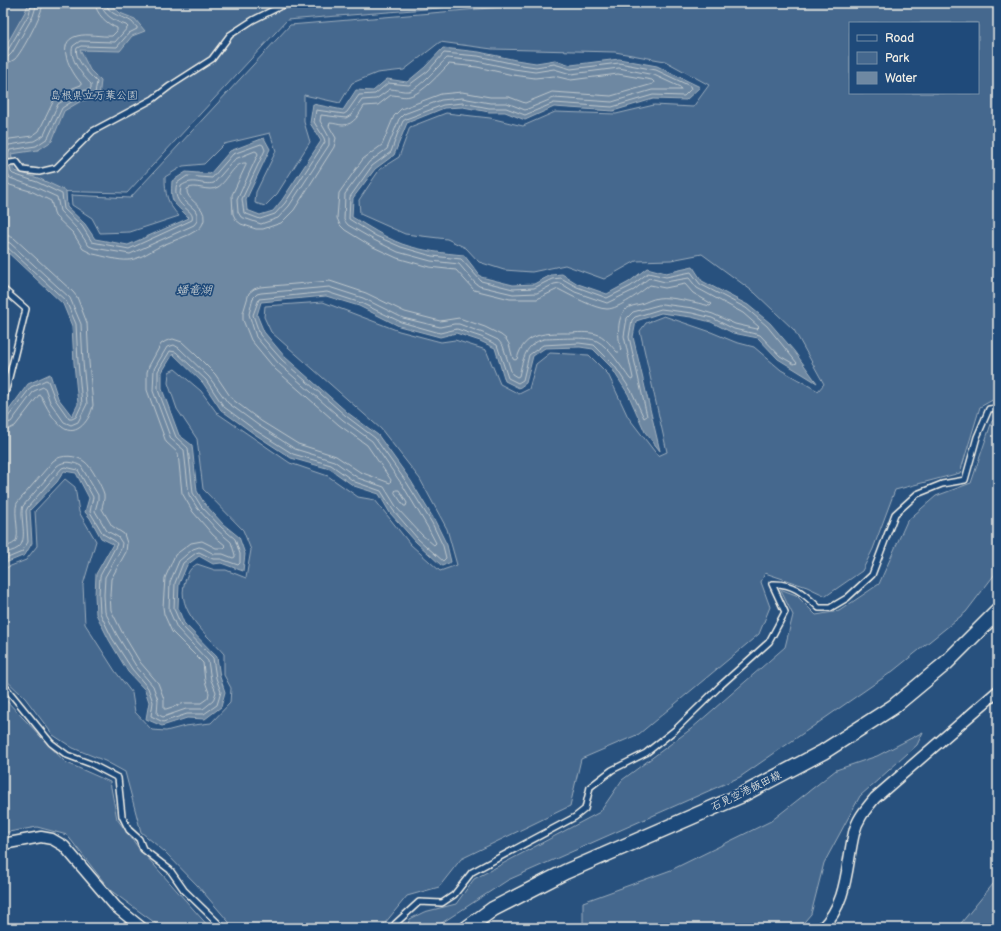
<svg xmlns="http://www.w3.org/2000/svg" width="1001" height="931" viewBox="0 0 1001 931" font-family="'Balsamiq Sans','Klee One',sans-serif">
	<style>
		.green { fill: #45688e; stroke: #9cacbb; fill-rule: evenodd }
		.water { fill: #6e88a2; stroke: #a4b2be }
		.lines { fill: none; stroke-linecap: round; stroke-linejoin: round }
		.shore { stroke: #bec7cc; stroke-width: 1 }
		.lane-casing { stroke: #f4f1e8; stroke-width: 8 }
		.street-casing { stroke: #f4f1e8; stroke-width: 13 }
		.secondary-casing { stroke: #f4f1e8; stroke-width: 17 }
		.lane { stroke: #1f4a7a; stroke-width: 5 }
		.street { stroke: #1f4a7a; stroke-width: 10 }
		.secondary { stroke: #1f4a7a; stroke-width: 14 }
		.labels { text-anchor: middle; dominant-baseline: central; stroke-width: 3.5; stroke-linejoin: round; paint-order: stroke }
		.park-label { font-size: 11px; fill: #dadcda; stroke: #1f4a7a }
		.street-label { font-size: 11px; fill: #f4f1e8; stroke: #1f4a7a }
		.water-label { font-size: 12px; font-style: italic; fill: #d9dcda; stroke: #1f4a7a }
	</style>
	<rect width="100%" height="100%" fill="#28517e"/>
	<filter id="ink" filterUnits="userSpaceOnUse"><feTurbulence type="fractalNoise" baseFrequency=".025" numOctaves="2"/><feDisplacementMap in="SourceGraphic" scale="8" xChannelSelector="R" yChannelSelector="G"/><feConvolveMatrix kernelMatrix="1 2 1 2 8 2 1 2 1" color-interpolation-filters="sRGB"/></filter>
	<g filter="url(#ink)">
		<path class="green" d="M3,3H502L287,20L127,193L3,190Z
			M549,3H998V397L980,407L960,473L895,490L873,549L862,571L826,596L807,587L765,573L761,582L770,607L759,634L639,734L581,759L570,806L461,859L439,887L407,896L381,928H234L197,885L165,852L141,832L125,772L105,761L73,748L53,735L25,698L3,677V569L26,560L37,546L35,511L65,479L75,487L79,512L96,541L83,585L85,624L115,671L132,693L135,712L152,730L166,731L185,726L211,723L230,703L231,688L224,675V654C207,634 175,611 185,581C189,571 189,569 197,564L215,570H226L246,578L251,550L243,530L203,489L197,439L177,409L168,383L169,372L175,369L201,391L217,413L290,463L328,476L358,497L375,500L410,544L440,571L457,565L447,529L420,479L381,429L271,332L264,317L265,306L323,302L399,331L441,342L455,340L486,350L500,384L519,394L529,389L536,364L550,353L589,355L608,374L628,417L658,456L667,452L640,331L646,323L664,316L711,332L735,342L754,347L781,370L818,391L824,384L794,330L755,293L702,254L671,260L636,261L604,279L565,265L532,272L504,270L479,262L466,248L447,239L405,234L360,214L359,200L380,169L399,157L410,127L446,113L490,118L523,126L555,112L616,114L654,105L693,107L709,85L665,61L615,52L492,49L440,42L404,70L377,73L352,83L340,103L304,95V122L310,142L277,194L265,206L255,203L256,192L276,151L270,133L224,144L204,164L183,166L165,177C165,194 167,203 179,216L130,232L100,233L92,218L72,205L71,195L130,198L290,25ZM850,23H978V93H850Z
			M998,417V570L966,612L893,671L740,777L508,880L434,928H406L410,919L424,912L456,904L474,879L600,812L622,780L691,729L785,647L793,615L780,589L796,595L816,615L839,611L879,584L907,521L936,496L971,483L992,421Z
			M3,697L65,762L110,782L117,819L138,847L210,928H162L110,890L67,835L37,827L3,833Z
			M923,732L917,745L860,796L824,863L811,914L799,928H583V902L671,870L771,821L836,770L877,756Z
			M998,878V928H957Z"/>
		<path class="water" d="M29,3H109L120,13L135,19L145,31L132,36L120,51L80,50L90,70L101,81L99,97L81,101L64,111L52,141L38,150L11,154L15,171L38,178L66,191L67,207L85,224L95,239L128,245L189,218C174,202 170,205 172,181L186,172L210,174L230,151L264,138L270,149L246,200L247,210L260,215L273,211L282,200L321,141L310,123L313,104L343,110L356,90L373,91L387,79L407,82L425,67L443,48L479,52L516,60L536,63L555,60L571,65L619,59L657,66L700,87L686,100L653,99L613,111L554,107L525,120L505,112H489L463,107L444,108L407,123L394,155L375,169L353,198L352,217C368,226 384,237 402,244C422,251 443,253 464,255L481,277L513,285L534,284L551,275L562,274L578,284L607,294L629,282L647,268L666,273L693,267L702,281L748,305L770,323L794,351L817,383L778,359L758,338L733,333L711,322L691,317L661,313L636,321L633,337L660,451L645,432L628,394L611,367L593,349L580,347L545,348L533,356L526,383L519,388L505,381L495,348L480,341L456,333L440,337L399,326L359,306L326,296L261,302L257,315L264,332L285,357L348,413L378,435L411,481L435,521L447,545L451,562L442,566L416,542L390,513L379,494L354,486L330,469L291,458L253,433L221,410L203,383L173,354L162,372V389L179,435L192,445L197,491L204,503L223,524L239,537L245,554L243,571L221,563L213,564L199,556L187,565L179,584L178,608L184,623L217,657L220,677L225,692L221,707L205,719L187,718L162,726L146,719L149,702L145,690L128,672L109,640L96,614L95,595L96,574L113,544L101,538L90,518L85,512L89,498L76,473L64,471L57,482L30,510L32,543L25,555L3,564V418L28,384L50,374L58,398L72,416L78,404L74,363L72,326L63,304L3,248V51L25,12Z"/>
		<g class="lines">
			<path class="shore" d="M3,52L8,50L29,14L32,3
				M3,57H8L12,53L33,16L37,3
				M3,63C7,63 11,62 15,59C22,52 43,13 43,3
				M3,142L10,139L32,136L39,131L54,100L73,88L81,85V83C71,72 54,42 77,36C88,33 101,37 112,36L117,31V28C107,24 96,14 95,3
				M3,151L9,145L34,141L44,135L58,104L77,92L91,89V84C83,76 68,58 73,46L80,41L115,42L128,27L126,25C116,22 102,15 101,3
				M8,160V154L10,150L36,146L48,138L62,108L79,97L95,93L97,82C90,75 73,58 77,48L81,46L117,47L129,33L137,29V27C136,27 133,23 132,22C124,16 108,16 106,3
				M3,180L10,185L33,192L51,201L55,216L73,233L83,249L93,254C104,256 118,261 129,260C141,259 153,249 163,245C174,240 187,237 197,230C201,228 203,224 204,220C206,204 185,201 187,189C195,183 208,193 218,187C228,181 234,162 246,163V165L232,195L233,214L236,220L241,224L256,229H263L281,223L294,210L334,147L336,138L329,126L330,123C334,123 339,125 343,125C354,125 359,114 364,106L378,105L391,95C398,95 404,98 410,96C423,93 440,73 449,64L477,67L513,75L535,78L554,76L571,80L618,74L652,80L654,82L653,84L611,96L552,92L525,103L509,97H490L462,92L441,94L401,109L394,116L382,145L363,159L339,193L337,218L340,225L345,230L371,246L397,258L429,267L456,270L474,290L510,299H537L558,289C570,295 595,309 607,309C619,309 641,292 650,285L665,288L685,284L693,293L712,304L710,306C698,303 670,296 658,298C652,299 646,302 641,304C636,305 630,306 626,309C616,318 618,339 621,350L619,352H617C612,347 606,338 599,335C592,332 580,332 572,333C548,333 524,331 517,359L515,360L513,359L509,344L506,339L501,335L485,327L459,318L440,321L405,312L366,293L330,281L260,287L254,289L249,293L243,313V320L251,340L275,369L339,425L367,445L391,480L390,483L360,472L336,456L298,444L261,421L232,399L215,374L195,354L182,342L173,339L166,341L161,344L149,366L147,372V390L166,442L178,453L182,493L193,512L213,535L226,546L224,548H216L202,541L191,543L175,555L165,578L163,607L164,614L172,632L203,663L205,681L209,693L208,698L201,703H185L166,709H164V699L158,683L140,662L122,632L111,610L110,595L111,579L126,552L127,543L124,534L112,526L102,509C102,504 105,500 104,494C102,487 91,466 85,462C77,455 61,454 53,461L17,503C13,513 21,536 15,542C12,545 7,546 3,548
				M3,235L9,236L14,238L73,292L77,297L87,323L89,362L93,405C91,418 77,439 62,427C53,420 46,406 41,396L39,395L15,426L9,429L3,430
				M3,241L10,243L70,298L81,324L83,362L87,404L78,422L71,425L64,422L50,402L45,388L43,387L34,391L11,422L3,424
				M3,246L7,247L66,301L76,324L78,362L82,404L76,417L72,419H69L55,399L48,381L46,380L31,387L8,417L3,419
				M396,490H399L407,503L406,506H404L395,493Z
				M3,554C7,552 14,551 18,548C29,540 19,517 23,506L57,466C64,460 74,462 81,466L98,495V500L95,511L107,531L118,537L122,543L121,549L105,577L104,595L105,612L117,635L136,666L153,686L158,700L157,714L163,717L186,709H203L213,701L216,692L211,680L208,661L177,628L169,610L170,582L179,561L193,549L199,547L203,548L214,554H223L233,558L235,557V555L231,542L217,530L198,509L189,495L184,450L171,439L153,391L154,369L167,347L174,345L179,348L209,377L228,403L258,425L295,449L334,461L358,478L384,487L397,508L422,535L434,545L436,543L427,526L403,486L372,441L343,420L279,364L256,337L249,314L253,298L257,294L261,293L329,287L363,298L403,318L440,327L454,324H459L483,333L498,340L503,346L512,374L517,377L519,376C523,359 525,344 544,339C556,339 588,336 597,341C609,347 622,368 630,379L632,380L633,378L624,336L627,318L633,312L662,304L693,308L713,314L735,324L757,329L759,327L743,313L697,288L689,278L665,282L649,278L634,290L607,303L575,292L560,283L554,284L537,293L513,294L479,286L475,283L459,264L431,261L398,252L374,240L348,225L344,220L345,194L369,162L387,149L399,119L404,114L441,100L462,98L490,103H507L525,110L554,98L612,102L652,90H681L680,87L654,75L619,68L571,74L554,69L535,72L514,69L477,61L447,58C438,66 420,88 409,91C403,92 396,89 390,89L376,99L362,100L351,115L346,118L321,115L320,121L329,137V145L289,206L278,218L261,224L241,217L238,212L237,200L258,154L257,152L255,151L235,159L214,183C201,186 194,177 181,186L180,194L184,200L195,210L197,214V221L194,225L130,254L94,248L89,246L78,230L60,211L57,197L35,187L10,178L7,174L5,167
				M3,560L22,552L28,542L26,511L28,507L62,468L65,467L78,470L93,497L90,512L103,534L115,541L117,544L100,576L99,595L100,613L112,638L132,669L148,688L153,702L151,716L163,722L187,714H204L217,705L221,692L216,678L213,658L181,625L174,609L175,583L183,563L196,553L199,552L213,559H221L238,565L240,563V554L235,539L221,527L201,506L193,493L188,448L176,437L158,390V371L170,351L176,352L206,380L224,407L255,430L293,454L331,465L355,482L381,491L393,510L418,539L443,561L446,558L443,546L432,523L407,483L375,438L346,416L282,360L260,335L253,315L259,299L327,292L361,303L401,322L440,333L457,329L481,337L497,345L508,378L518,383L523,380L529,355L543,345L579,343L594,345L614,365L632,392L644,418L647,416L629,337L632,320L635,317L661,309L692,313L712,318L734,329L760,335L780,356L794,364L797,363L767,326L746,308L700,284L691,272L666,277L648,273L631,286L607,298L577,287L561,278L552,279L534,288L513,289L481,281L461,259L432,256L401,247L376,236L349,219L350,197L372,166L391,152L397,135L403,121L406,119L443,105L463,103L489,108H506L525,115L554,103L612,107L653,95L684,96L691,89L690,86L656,70L619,63L571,69L554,64L536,67L515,64L478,56L444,53L428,71L409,85L388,83L375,94L359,95L347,112L344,114L316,110L314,122L324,138L325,142L285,203L275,214L260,219L244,213L242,199L265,150L263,145L261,144L233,154L212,178L187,176L177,183C170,208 196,208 192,220L129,249L92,242L82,226L64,209L62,194L37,182L13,174L11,172L10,167"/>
			<g class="lane-casing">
				<path id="lane" d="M3,164L17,162L23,170L39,172L56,168L93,131L153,99L170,86L212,59L230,35L253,20L281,6L291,3
					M3,289L26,309L3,402
					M3,684L51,743L67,755L91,764L118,778L122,816L129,830L139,839L143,849L170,870L184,890L223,928
					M394,928L395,924L419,902L442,903L454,895L472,872L575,817L585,809L590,787L612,770L646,753L675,730L720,686L769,642L785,612L772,584C794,583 804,594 819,608H830L847,598L872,575L895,514L917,494L942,484L965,480L977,437L989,409L998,408"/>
			</g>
			<g class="street-casing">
				<path id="street" d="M3,844L41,837L52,839L64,846L116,907L142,928
					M822,928C848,902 846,866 854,833C857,819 866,809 875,798L998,691"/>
			</g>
			<g class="secondary-casing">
				<path id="secondary" d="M467,928L493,909L565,872L740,796L823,752L893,707L946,663L998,611"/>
			</g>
			<use href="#lane" class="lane"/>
			<use href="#street" class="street"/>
			<use href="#secondary" class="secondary"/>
		</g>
	</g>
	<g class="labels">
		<g class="park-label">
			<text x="94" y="95">島根県立万葉公園</text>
		</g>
		<g class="street-label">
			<text transform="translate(746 791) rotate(-26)">石見空港飯田線</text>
		</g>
		<g class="water-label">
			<text x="194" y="290">蟠竜湖</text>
		</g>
	</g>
	<rect width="1001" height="931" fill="none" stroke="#1f4a7a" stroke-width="16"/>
	<rect x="8" y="8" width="985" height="915" fill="none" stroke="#f4f1e8" stroke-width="1.5" filter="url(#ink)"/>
	<rect x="849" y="22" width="130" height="72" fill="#1f4a7a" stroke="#748da6"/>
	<rect x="857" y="35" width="20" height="6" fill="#1f4a7a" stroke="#748da6"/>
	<text x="885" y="42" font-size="12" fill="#f4f1e8">Road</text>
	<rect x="857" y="52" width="20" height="12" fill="#45688e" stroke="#748da6"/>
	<text x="885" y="62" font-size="12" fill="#f4f1e8">Park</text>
	<rect x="857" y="72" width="20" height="12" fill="#6e88a2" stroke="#748da6"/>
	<text x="885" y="82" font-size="12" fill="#f4f1e8">Water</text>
</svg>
